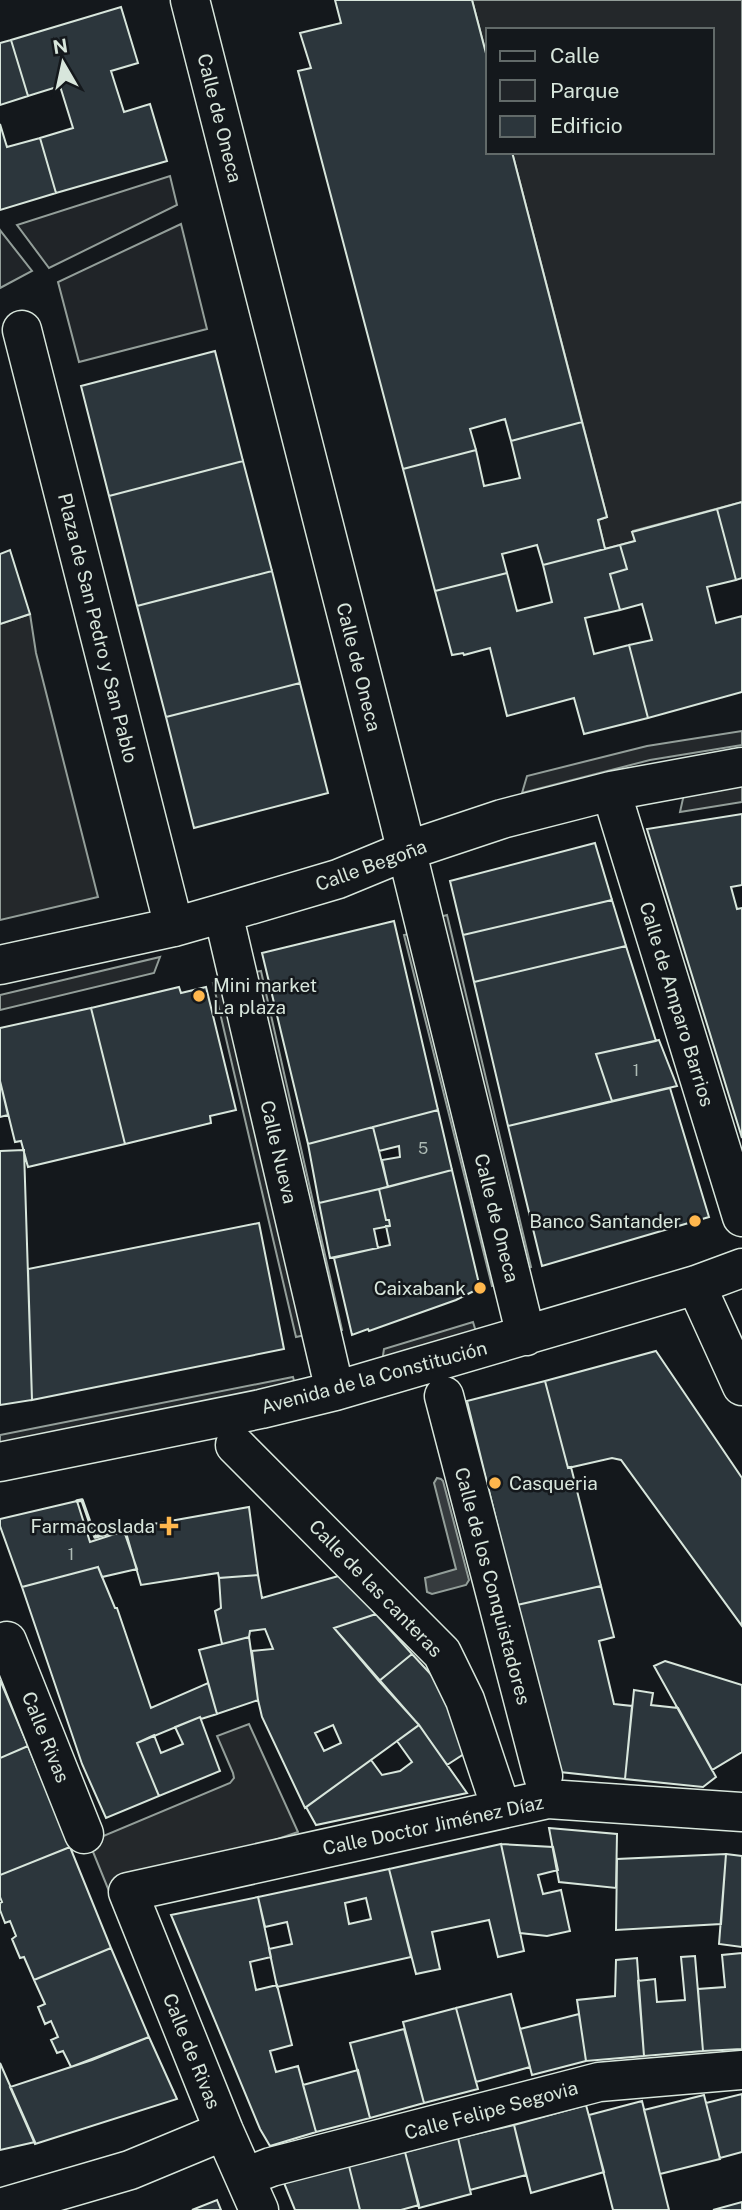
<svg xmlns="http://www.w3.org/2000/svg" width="742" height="2210" viewBox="0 0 742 2210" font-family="'Public Sans',sans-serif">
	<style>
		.green { fill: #202428; stroke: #939e99; stroke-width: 2 }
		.parking { fill: #24282b; stroke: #939e99; stroke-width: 2 }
		.water { fill: #363b3e; stroke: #939e99; stroke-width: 2 }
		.building { fill: #2c363c; stroke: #d8e6dc; stroke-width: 2; fill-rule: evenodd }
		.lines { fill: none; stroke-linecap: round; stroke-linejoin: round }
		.minor-casing { stroke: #d8e6dc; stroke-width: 41 }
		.minor { stroke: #14181c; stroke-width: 38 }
		.wall { stroke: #d8e6dc; stroke-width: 3.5 }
		.poi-dot { fill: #ffb74d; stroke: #14181c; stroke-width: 2.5 }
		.labels { text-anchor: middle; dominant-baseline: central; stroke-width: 5; stroke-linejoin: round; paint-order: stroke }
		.number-label { font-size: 16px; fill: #adbab4 }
		.street-label { font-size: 19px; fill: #d8e6dc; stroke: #14181c }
		.poi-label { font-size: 19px; fill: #d8e6dc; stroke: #14181c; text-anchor: end }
	</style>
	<rect width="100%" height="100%" fill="#14181c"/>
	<path class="green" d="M170,176L177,205L49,268L17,225Z
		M181,224L207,329L79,362L58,282Z
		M0,230L32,271L0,288Z"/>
	<path class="parking" d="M472,0H742V502L633,531L635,541L605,549L598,520L607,517L512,152H712V30H488V61Z
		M30,614L36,653L98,897L0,920V624Z
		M742,731V745L650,760L522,793L527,776L647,746Z
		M742,783V802L680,812L684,794Z
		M447,915L531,1267L519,1270L436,918Z
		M415,933L503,1283L492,1286L404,935Z
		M160,957L154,973L0,1010V995Z
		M261,971L342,1330L331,1333L250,973Z
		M227,980L310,1334L296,1337L213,983Z
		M473,1322L477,1335L382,1362L384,1349Z
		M293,1377L296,1388L0,1449V1435Z
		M249,1724L298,1832L111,1896L89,1842L230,1783L234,1778L233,1773L217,1736Z"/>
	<path class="water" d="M437,1478L441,1479L443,1481L469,1580L466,1585L432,1594L427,1592L425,1578L456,1569L434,1483Z"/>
	<path class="building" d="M335,0H472L488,61V152H512L582,422L511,441L505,419L470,429L476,450L403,469L298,71L311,68L300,33L341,23Z
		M121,7L138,63L111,71L124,112L150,104L167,161L56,193L40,138L73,128L60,86L28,96L11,40Z
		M11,40L28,96L0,105V43Z
		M0,124L7,147L40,138L56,193L0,210Z
		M215,351L243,461L109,496L81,386Z
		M582,422L607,517L598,520L605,549L543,565L537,545L502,554L507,573L435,591L403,469L476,450L484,486L520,478L511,441Z
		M243,461L272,571L137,606L109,496Z
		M742,502V578L736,580L717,509Z
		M717,509L736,580L707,587L716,623L742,616V692L648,718L629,645L652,640L642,604L620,610L610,574L627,569L620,545L635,541L632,532Z
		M620,545L627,569L610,574L620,610L585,618L594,654L629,645L648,718L584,734L574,698L507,716L490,648L464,655L463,653L452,655L435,591L507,573L517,611L552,602L543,565Z
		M10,550L30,614L0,624V554Z
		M272,571L300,683L166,717L137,606Z
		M300,683L328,793L194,828L166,717Z
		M742,814V885L731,887L737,909L742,908V1138L647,829Z
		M595,843L612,900L463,935L450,881Z
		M612,900L626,946L474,982L463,935Z
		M394,921L438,1110L308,1144L262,953Z
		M626,946L656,1041L596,1054L612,1101L508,1126L474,982Z
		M179,987L181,993L206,987L236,1110L210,1116L211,1123L125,1144L91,1008Z
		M91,1008L125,1144L28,1167L21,1141L15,1142L0,1081V1028Z
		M659,1040L677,1086L612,1101L596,1054Z
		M0,1081L8,1115L0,1117Z
		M670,1088L709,1217L542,1266L508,1126Z
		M438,1110L452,1170L388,1187L382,1160L400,1157L399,1146L379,1151L373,1127Z
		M373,1127L388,1187L319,1203L308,1144Z
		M24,1150L32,1400L0,1405V1151Z
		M452,1170L480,1288L456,1300L369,1331L368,1329L352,1335L334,1258L390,1245L386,1226H390L389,1220H386L379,1189Z
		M379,1189L386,1220H389L390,1226L374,1229L378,1248L330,1258L319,1203Z
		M259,1223L284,1349L32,1400L28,1269Z
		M656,1351L742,1478V1626L621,1460L612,1458L568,1468L545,1381Z
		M545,1381L568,1468L571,1467L601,1586L517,1605L467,1401Z
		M77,1501L90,1542L124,1531L137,1569L102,1577L98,1567L22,1587L0,1526V1519Z
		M249,1507L258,1575L219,1578L218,1573L141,1585L125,1529Z
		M98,1567L115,1608H117L151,1708L208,1683L217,1714L201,1719L200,1717L137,1743L159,1796L106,1818L82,1764L22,1587Z
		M258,1575L262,1598L342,1575L376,1614L334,1628L419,1725L305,1808L262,1717L258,1700L252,1651L273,1649L265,1629L250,1631L249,1637L222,1644L215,1611L221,1608L219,1578ZM333,1725L341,1743L324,1751L315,1733Z
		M601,1586L614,1637L599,1641L614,1704L632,1706L625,1779L560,1772L517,1605Z
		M376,1614L412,1654L379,1681L334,1628Z
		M249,1637L258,1700L217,1714L199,1650Z
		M412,1654L451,1696L473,1748L447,1765L419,1725L379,1681Z
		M665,1661L742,1685V1752L712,1770L654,1666Z
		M0,1680L28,1746L0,1758Z
		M634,1690L653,1693L651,1705L678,1708L716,1777L703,1787L625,1779Z
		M200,1717L220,1771L159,1796L137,1743L154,1735L161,1753L183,1744L175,1727Z
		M419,1725L467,1793L316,1825L306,1807L371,1760L382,1775L400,1771L412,1762L397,1741Z
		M28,1746L70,1847L0,1875V1758Z
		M549,1828L617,1834L616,1888L559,1882Z
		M501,1844L553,1847L558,1870L538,1875L543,1894L561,1890L570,1931L547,1936L520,1933Z
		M501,1844L524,1951L498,1957L489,1920L432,1932L440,1969L416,1974L389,1869Z
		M70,1847L111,1948L34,1980L24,1957L20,1958L12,1939L16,1936L10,1921L5,1923L0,1910V1903L2,1902L0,1897V1875Z
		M726,1854L742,1856V1947L719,1944Z
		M726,1854L721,1924L616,1930L617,1859Z
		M389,1869L411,1957L277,1987L269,1949L292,1944L287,1922L265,1927L258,1897ZM366,1898L371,1919L349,1924L345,1903Z
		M258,1897L271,1957L250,1962L256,1990L277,1985L292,2045L270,2051L276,2072L298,2066L316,2132L270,2146L260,2129L171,1915Z
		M111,1948L149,2037L71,2067L63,2051L57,2053L51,2040L58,2037L51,2021L45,2024L38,2007L45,2004L34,1980Z
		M742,1953V2049L703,2051L698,1989L725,1987L722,1955Z
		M695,1956L703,2051L644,2056L638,1981L655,1979L657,2002L685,2000L681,1957Z
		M637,1958L644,2056L586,2061L577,2000L615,1996L616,1960Z
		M511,1994L530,2067L476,2082L456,2008Z
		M456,2008L478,2089L424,2103L403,2022Z
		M579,2014L586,2061L532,2075L520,2029Z
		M404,2029L424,2103L370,2118L350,2043Z
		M149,2037L177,2099L35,2144L10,2087L92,2060Z
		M0,2063L35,2142L0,2150Z
		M358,2070L370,2118L316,2132L303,2085Z
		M742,2094V2152L720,2158L706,2103Z
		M704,2095L720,2159L660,2174L644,2110Z
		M642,2101L669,2210H613L589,2115Z
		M586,2105L604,2172L531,2193L514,2125Z
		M514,2125L526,2175L470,2190L458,2138Z
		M458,2138L471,2194L419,2208L405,2152Z
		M405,2152L419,2205L401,2210H360L349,2166Z
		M349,2166L360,2210H295L284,2183Z
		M217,2200L221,2210H192Z
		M742,2202V2210H713Z"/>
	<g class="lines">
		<g class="minor-casing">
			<path id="minor" d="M190,0L399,820L526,1336
				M22,330L174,927
				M611,791L742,1217
				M223,913L335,1391
				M0,965L174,927L223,913L338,879L406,851L502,819L611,791L742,767
				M696,1285L742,1386
				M444,1396L543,1776
				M235,1445L442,1653L465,1700L496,1793
				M0,1462L261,1409L335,1391L696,1285L742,1268
				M7,1641L84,1834
				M245,2177L271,2167L599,2082L742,2070
				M0,2208L130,2170L224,2131
				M259,2210L224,2131L128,1892L548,1799L742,1812"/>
		</g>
		<use href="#minor" class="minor"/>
		<path class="wall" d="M77,1501L82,1500L95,1537L125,1529"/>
	</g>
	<g class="poi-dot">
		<circle cx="199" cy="996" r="7"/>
		<circle cx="695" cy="1221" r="7"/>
		<circle cx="480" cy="1288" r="7"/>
		<circle cx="495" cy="1483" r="7"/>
		<path d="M165.5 1515.5h7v7h7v7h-7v7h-7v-7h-7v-7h7z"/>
	</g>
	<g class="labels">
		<g class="number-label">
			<text x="636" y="1070">1</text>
			<text x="423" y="1148">5</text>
			<text x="71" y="1554">1</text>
		</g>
		<g class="street-label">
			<text transform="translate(220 118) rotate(76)">Calle de Oneca</text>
			<text transform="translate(98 628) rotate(76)">Plaza de San Pedro y San Pablo</text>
			<text transform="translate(359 667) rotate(76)">Calle de Oneca</text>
			<text transform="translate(371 865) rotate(-20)">Calle Begoña</text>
			<text transform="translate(677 1004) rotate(73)">Calle de Amparo Barrios</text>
			<text transform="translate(279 1152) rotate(77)">Calle Nueva</text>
			<text transform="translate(497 1218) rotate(76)">Calle de Oneca</text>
			<text transform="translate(374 1377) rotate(-15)">Avenida de la Constitución</text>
			<text transform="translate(493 1586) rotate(75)">Calle de los Conquistadores</text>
			<text transform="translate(376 1588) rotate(46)">Calle de las canteras</text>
			<text transform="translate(46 1737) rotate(68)">Calle Rivas</text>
			<text transform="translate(433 1825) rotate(-12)">Calle Doctor Jiménez Díaz</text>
			<text transform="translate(192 2051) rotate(68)">Calle de Rivas</text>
			<text transform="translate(491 2110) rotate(-15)">Calle Felipe Segovia</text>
		</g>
		<g class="poi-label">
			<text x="213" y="985" text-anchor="start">Mini market<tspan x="213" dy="22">La plaza</tspan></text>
			<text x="681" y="1221">Banco Santander</text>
			<text x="466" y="1288">Caixabank</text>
			<text x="509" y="1483" text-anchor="start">Casqueria</text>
			<text x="155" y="1526">Farmacoslada</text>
		</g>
	</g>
	<rect x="486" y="28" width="228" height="126" fill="#14181c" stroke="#626a69" stroke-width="2"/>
	<rect x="500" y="51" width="35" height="10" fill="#14181c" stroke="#626a69" stroke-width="2"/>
	<text x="550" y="63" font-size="21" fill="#d8e6dc">Calle</text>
	<rect x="500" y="80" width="35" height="21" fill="#202428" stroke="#626a69" stroke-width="2"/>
	<text x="550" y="98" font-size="21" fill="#d8e6dc">Parque</text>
	<rect x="500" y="116" width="35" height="21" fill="#2c363c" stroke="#626a69" stroke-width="2"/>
	<text x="550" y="133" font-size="21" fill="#d8e6dc">Edificio</text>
	<g transform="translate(63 63) rotate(351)" stroke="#14181c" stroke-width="5" paint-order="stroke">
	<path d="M0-5L12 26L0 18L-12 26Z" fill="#d8e6dc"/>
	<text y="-10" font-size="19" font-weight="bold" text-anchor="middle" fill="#d8e6dc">N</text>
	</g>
</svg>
